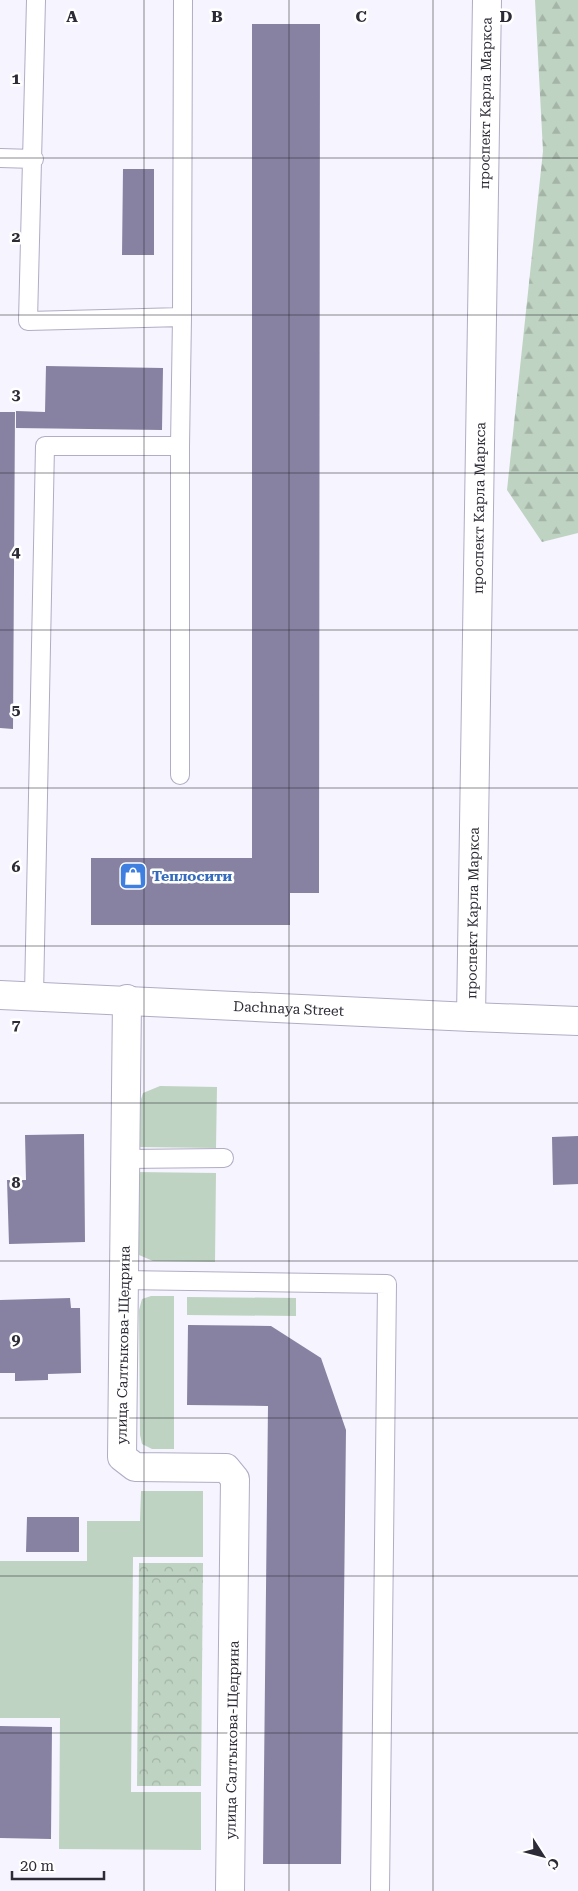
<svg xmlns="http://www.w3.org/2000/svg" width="578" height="1891" viewBox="0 0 578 1891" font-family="'Roboto Serif',serif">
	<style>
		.grass { fill: #bfd3c2 }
		.forest { fill: url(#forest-firs) }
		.park { fill: url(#park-crowns) }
		.building { fill: #8782a2 }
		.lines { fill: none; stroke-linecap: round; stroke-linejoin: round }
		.service-casing { stroke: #b0adc4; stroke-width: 20 }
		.minor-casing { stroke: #b0adc4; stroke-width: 30 }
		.service { stroke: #fff; stroke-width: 18 }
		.minor { stroke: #fff; stroke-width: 28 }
		.grid { fill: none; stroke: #2d2b35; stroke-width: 1; stroke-opacity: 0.55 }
		.labels { text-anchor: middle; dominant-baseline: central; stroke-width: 5; stroke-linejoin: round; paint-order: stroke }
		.street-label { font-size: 14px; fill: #2d2b35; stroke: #fff }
		.shop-label { font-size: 14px; font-weight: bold; fill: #366cbe; stroke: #fff; text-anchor: start }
		.grid-label { font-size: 16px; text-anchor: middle; font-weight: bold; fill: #2d2b35; stroke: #fff; stroke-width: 5; stroke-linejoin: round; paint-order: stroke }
	</style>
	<defs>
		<pattern id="forest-firs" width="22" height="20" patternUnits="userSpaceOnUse" patternTransform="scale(1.25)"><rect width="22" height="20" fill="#bfd3c2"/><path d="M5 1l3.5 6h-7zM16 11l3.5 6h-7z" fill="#a4b5a7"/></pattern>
		<pattern id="park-crowns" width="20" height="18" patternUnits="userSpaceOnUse" patternTransform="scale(1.25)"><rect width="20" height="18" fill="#bfd3c2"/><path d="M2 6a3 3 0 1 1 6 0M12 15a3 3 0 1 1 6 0" fill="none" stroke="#a4b5a7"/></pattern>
	</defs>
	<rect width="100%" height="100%" fill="#f6f4fe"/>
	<path class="grass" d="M160,1086L217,1087L216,1148L136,1147L137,1111L143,1093Z
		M136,1172L216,1173L215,1262L153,1261L139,1255L135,1243Z
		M151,1296H174V1449H152L142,1444L140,1435L139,1310L142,1299Z
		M187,1297L296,1298V1316L187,1315Z
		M141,1491H203V1557H133L131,1792H201V1850L59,1849L60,1718H0V1561H87V1521H140Z"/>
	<path class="forest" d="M535,0H578V533L542,542L507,490L543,151Z"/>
	<path class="park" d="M139,1563H203L201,1786H137Z"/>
	<path class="building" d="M252,24H320L319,893H290V925H91V858H252Z
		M123,169H154V255H122Z
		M46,366L163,368L162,430L16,428V411L45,412Z
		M0,412H15L13,729L0,728Z
		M84,1134L85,1242L9,1244L7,1180H26L25,1135Z
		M578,1136V1184L553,1185L552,1137Z
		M70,1298L71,1308H80L81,1373L48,1374V1380L15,1381V1373H0V1300Z
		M188,1325L271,1326L321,1358L346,1430L341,1864H263L268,1406L187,1405Z
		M27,1517H79V1552H26Z
		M0,1726L52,1727L51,1839L0,1838Z"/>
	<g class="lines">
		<g class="service-casing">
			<path id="service" d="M36,0L28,321L182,317
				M0,158L34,159
				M180,446V775
				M34,996L45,446H180L182,317L183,0
				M125,1159L224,1158
				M123,1280L387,1284L380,1891"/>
		</g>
		<g class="minor-casing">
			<g id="minor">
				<path id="s1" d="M0,995L471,1017L578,1021"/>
				<path d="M127,999L122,1457L135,1467L226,1468L235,1479L230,1891"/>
				<path id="s2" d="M471,1017L487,0"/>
			</g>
		</g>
		<use href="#service" class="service"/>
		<use href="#minor" class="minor"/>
	</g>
	<path class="grid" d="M144,0V1891M289,0V1891M433,0V1891M0,158H578M0,315H578M0,473H578M0,630H578M0,788H578M0,946H578M0,1103H578M0,1261H578M0,1418H578M0,1576H578M0,1733H578"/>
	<defs>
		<g id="shop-square" transform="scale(1.4375)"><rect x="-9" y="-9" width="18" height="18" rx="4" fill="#3f7fe0" stroke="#fff"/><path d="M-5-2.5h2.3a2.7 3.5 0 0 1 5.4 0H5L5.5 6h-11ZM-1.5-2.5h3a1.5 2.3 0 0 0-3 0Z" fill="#fff"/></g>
	</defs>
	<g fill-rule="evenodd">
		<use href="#shop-square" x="133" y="876"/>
	</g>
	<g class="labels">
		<g class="street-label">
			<text stroke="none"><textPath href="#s2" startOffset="914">проспект Карла Маркса</textPath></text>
			<text stroke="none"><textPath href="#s2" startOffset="509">проспект Карла Маркса</textPath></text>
			<text stroke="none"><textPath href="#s2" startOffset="104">проспект Карла Маркса</textPath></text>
			<text stroke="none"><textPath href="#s1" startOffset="289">Dachnaya Street</textPath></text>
			<text transform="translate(123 1345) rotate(-89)">улица Салтыкова-Щедрина</text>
			<text transform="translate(232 1740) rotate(-89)">улица Салтыкова-Щедрина</text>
		</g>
		<g class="shop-label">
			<text x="152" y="876">Теплосити</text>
		</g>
	</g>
	<g class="grid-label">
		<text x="72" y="22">A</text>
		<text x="217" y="22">B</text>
		<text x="361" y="22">C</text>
		<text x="506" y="22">D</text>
		<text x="16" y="84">1</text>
		<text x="16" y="242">2</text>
		<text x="16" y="400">3</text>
		<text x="16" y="557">4</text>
		<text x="16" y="715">5</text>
		<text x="16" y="872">6</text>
		<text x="16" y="1030">7</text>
		<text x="16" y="1188">8</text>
		<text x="16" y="1345">9</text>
	</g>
	<g transform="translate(543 1856) rotate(126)" stroke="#ffffff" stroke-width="4" paint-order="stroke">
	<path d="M0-4L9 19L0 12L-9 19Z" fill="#2d2b35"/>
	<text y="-8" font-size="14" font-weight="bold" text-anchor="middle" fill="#2d2b35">С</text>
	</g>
	<path d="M12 1871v8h92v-8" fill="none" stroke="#2d2b35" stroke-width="2.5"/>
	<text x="20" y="1871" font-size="15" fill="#2d2b35" stroke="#ffffff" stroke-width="4" paint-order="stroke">20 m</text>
</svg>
